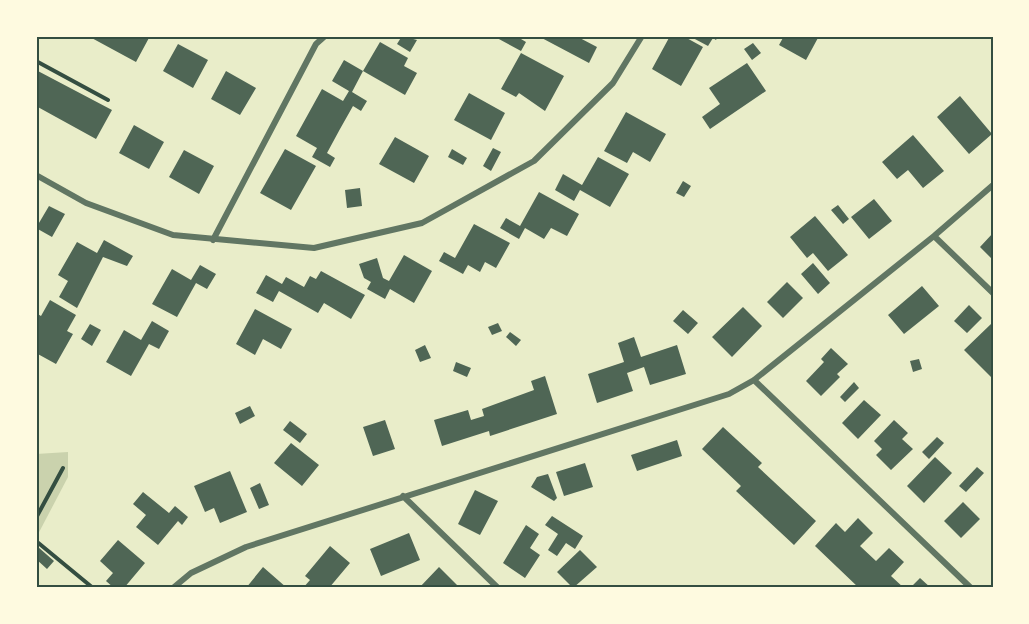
<svg xmlns="http://www.w3.org/2000/svg" width="1029" height="624" viewBox="0 0 1029 624" font-family="Georgia,serif">
	<style>
		.green { fill: #cad2ad }
		.building { fill: #4f6655 }
		.lines { fill: none; stroke-linecap: round; stroke-linejoin: round }
		.path { stroke: #344e41; stroke-width: 4 }
		.minor { stroke: #617663; stroke-width: 6 }
		.neatline { fill: none; stroke: #344e41; stroke-width: 2 }
	</style>
	<rect width="100%" height="100%" fill="#e9edc9"/>
	<path class="green" d="M68,452V477L36,538V454Z"/>
	<path class="building" d="M88,36H150L136,62Z
		M402,36L417,40L410,52L397,44Z
		M499,36H516L526,42L521,51L497,38Z
		M538,36H576L597,47L589,63Z
		M670,36H683L703,47L681,86L652,69Z
		M694,36H718L716,40L713,38L708,46L693,38Z
		M784,36H819L806,60L779,45Z
		M380,42L408,58L404,66L417,73L405,95L363,71Z
		M753,43L761,53L752,60L744,49Z
		M178,44L208,60L193,88L163,71Z
		M521,53L564,76L545,111L519,93L516,97L501,89Z
		M344,60L363,71L352,92L367,101L361,111L353,106L340,129L327,153L335,158L330,167L312,157L317,148L296,136L322,89L343,101L349,91L332,81Z
		M747,63L766,91L710,129L702,117L720,104L709,88Z
		M36,70L112,110L96,139L36,106Z
		M226,71L256,88L240,115L211,99Z
		M469,93L505,113L491,140L454,120Z
		M960,96L992,134L969,154L937,117Z
		M626,112L666,134L650,162L633,152L627,163L604,151Z
		M134,125L164,142L149,169L119,153Z
		M913,135L944,171L923,188L908,170L897,179L882,162Z
		M395,137L429,156L414,183L379,164Z
		M493,148L501,152L491,171L483,166Z
		M285,149L316,166L291,210L260,193Z
		M452,149L467,158L463,165L448,157Z
		M184,150L214,166L199,194L169,177Z
		M598,157L629,174L610,207L580,190L574,201L555,190L563,174L582,185Z
		M683,181L691,186L684,197L676,193Z
		M360,188L362,206L347,208L345,190Z
		M539,192L579,214L567,236L551,228L544,239L525,228L519,239L500,228L506,218L520,226Z
		M874,199L892,221L869,239L851,217Z
		M838,205L849,219L843,224L831,210Z
		M49,206L65,214L52,237L36,228Z
		M815,216L848,255L828,271L813,253L807,258L790,237Z
		M474,224L510,243L496,268L485,262L480,272L468,265L463,274L439,261L444,252L455,258Z
		M993,233V260L980,247Z
		M104,240L133,256L127,266L103,257L77,308L59,297L68,281L58,275L77,242L97,253Z
		M404,255L432,271L414,303L390,289L385,299L367,289L371,282L364,278L359,264L377,258L383,278L389,281Z
		M813,263L830,283L818,294L801,274Z
		M200,265L216,274L207,289L196,283L177,317L152,304L172,269L191,280Z
		M321,271L365,295L351,319L324,303L318,313L279,291L273,302L256,293L266,275L282,284L286,277L304,287L310,276L316,279Z
		M787,282L803,298L783,318L767,302Z
		M922,286L939,306L904,334L888,315Z
		M50,300L76,315L67,331L73,334L56,364L36,353V313L41,316Z
		M969,305L982,318L967,333L954,321Z
		M743,307L762,326L732,357L712,337Z
		M255,309L292,329L281,349L263,339L255,355L236,344Z
		M683,310L698,323L688,334L673,321Z
		M152,321L169,331L159,349L149,344L131,376L106,362L124,330L141,340Z
		M498,323L502,331L492,335L488,327Z
		M90,324L101,330L92,346L81,339Z
		M991,324L993,326V374L991,377L964,350Z
		M510,332L521,340L516,346L506,337Z
		M634,337L641,357L677,345L686,374L650,385L644,367L627,373L633,391L597,403L588,374L624,362L618,343Z
		M425,345L431,358L420,362L415,350Z
		M831,348L848,364L837,374L840,377L821,396L806,381L824,362L821,359Z
		M919,359L922,369L913,372L910,361Z
		M456,362L471,368L467,377L453,371Z
		M545,376L557,414L490,436L489,431L442,446L434,420L468,410L471,420L484,416L482,409L534,390L531,381Z
		M854,382L859,388L845,402L840,397Z
		M864,400L881,415L858,439L842,423Z
		M250,406L255,416L240,424L235,413Z
		M385,420L395,449L373,456L363,427Z
		M894,420L908,433L902,439L913,449L891,470L876,455L882,449L874,441Z
		M290,421L307,434L300,443L283,430Z
		M723,427L762,463L758,467L816,521L794,545L736,491L741,486L702,449Z
		M937,437L944,443L929,459L922,452Z
		M677,440L682,456L637,471L631,455Z
		M291,443L319,465L302,486L274,463Z
		M935,457L952,473L924,503L907,486Z
		M585,463L593,487L564,496L556,472Z
		M977,467L984,473L966,492L959,486Z
		M230,471L247,512L220,523L214,508L205,512L194,486Z
		M548,474L557,498L554,501L531,487L537,477Z
		M260,483L269,505L259,509L250,488Z
		M475,490L498,501L480,535L458,524Z
		M143,492L169,513L175,506L188,517L182,525L178,521L158,545L136,527L146,515L133,504Z
		M963,502L980,519L961,538L944,521Z
		M552,516L583,536L575,549L566,543L557,556L548,550L558,534L545,525Z
		M858,518L873,533L860,546L876,561L889,548L904,562L891,576L904,588H859L815,546L836,523L845,532Z
		M526,525L539,534L530,548L540,555L525,578L503,563Z
		M409,533L420,560L381,576L370,549Z
		M118,540L145,563L124,588H114L106,581L113,573L100,561Z
		M330,546L350,563L329,588H303L310,580L305,576Z
		M38,547L54,561L47,569L36,559Z
		M580,550L597,567L573,588L557,572Z
		M263,567L287,588H246Z
		M439,567L460,588H419Z
		M920,578L931,588H910Z"/>
	<g class="lines">
		<path class="path" d="M36,61L108,100
			M36,518L63,468
			M36,541L93,588"/>
		<path class="minor" d="M36,175L86,203L173,235L314,248L422,223L534,161L613,83L642,36
			M934,236L993,293
			M213,240L316,44L325,36
			M754,380L971,588
			M403,496L498,588
			M173,588L191,573L246,547L729,394L754,380L934,236L993,185"/>
	</g>
	<rect width="1029" height="624" fill="none" stroke="#fefae0" stroke-width="75"/>
	<rect x="38" y="38" width="954" height="548" class="neatline"/>
</svg>
